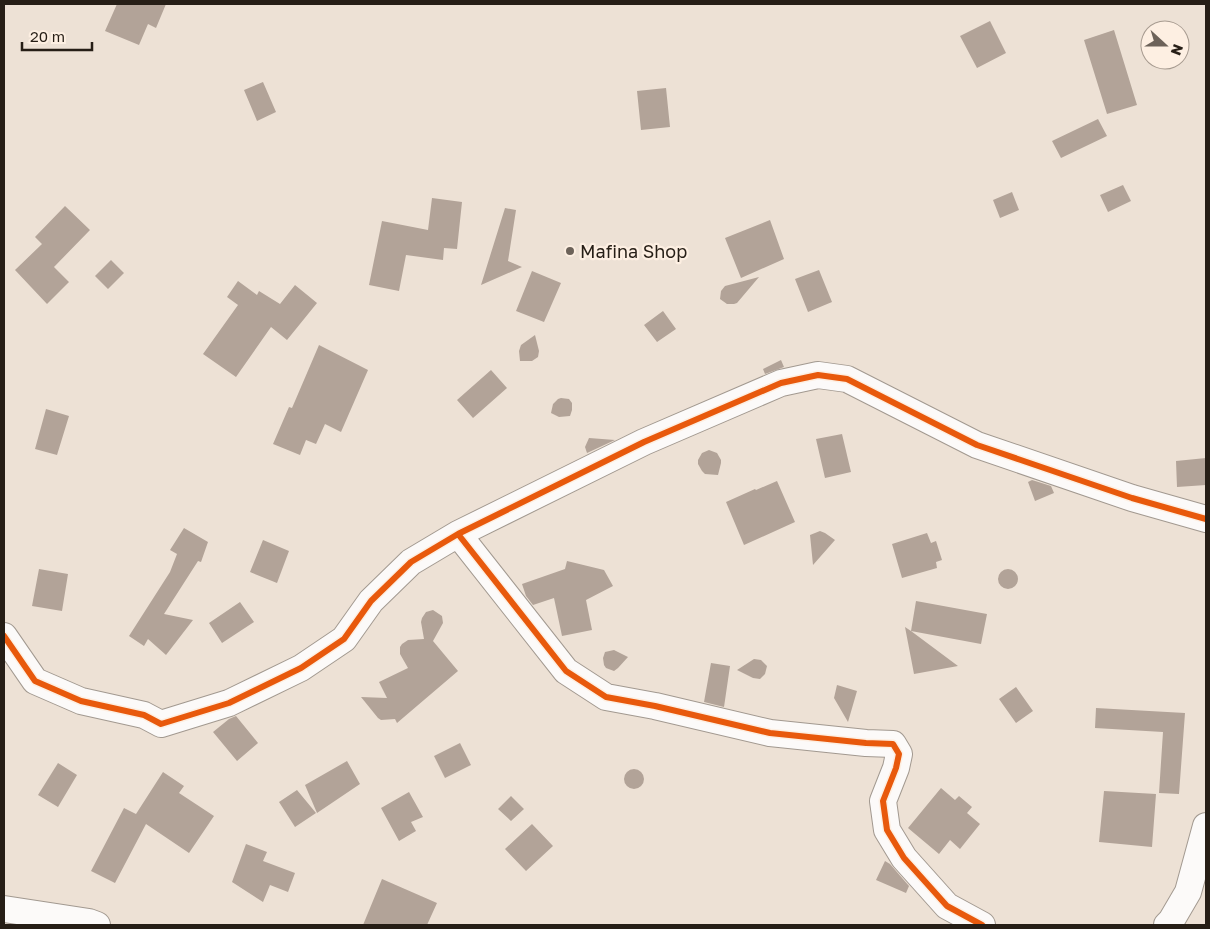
<svg xmlns="http://www.w3.org/2000/svg" width="1210" height="929" viewBox="0 0 1210 929" font-family="'Golos Text',sans-serif">
	<style>
		.building { fill: #b2a398 }
		.lines { fill: none; stroke-linecap: round; stroke-linejoin: round }
		.minor-casing { stroke: #a29990; stroke-width: 28 }
		.minor { stroke: #fcfaf9; stroke-width: 26 }
		.cycleway-casing { stroke: #fdefe2; stroke-width: 9 }
		.cycleway { stroke: #e8590c; stroke-width: 6 }
		.poi-dot { fill: #6c6259; stroke: #fdefe2; stroke-width: 2 }
		.labels { text-anchor: middle; dominant-baseline: central; stroke-width: 4.5; stroke-linejoin: round; paint-order: stroke }
		.poi-label { font-size: 18px; fill: #261e16; stroke: #fdefe2; text-anchor: start }
	</style>
	<rect width="100%" height="100%" fill="#ede1d5"/>
	<path class="building" d="M117,4H166L156,28L148,24L139,45L105,31Z
		M990,21L1006,53L977,68L960,36Z
		M1114,30L1137,105L1107,114L1084,40Z
		M263,82L276,112L257,121L244,90Z
		M666,88L670,127L641,130L637,91Z
		M1098,119L1107,136L1061,158L1052,141Z
		M1123,185L1131,201L1108,212L1100,195Z
		M1012,192L1019,210L1000,218L993,200Z
		M432,198L462,202L457,249L444,248L443,260L406,255L399,291L369,285L382,221L428,230Z
		M65,206L90,230L54,267L69,282L47,304L15,270L42,244L35,237Z
		M505,208L516,210L508,261L522,267L481,285Z
		M770,220L784,259L741,278L725,238Z
		M111,260L124,273L108,289L95,276Z
		M819,270L832,302L808,312L795,279Z
		M532,271L561,283L544,322L516,311Z
		M759,277L737,303L734,304H727L720,299L721,291L725,286Z
		M238,281L257,295L259,291L280,304L295,285L317,303L287,340L271,327L236,377L203,354L238,305L227,297Z
		M663,311L676,329L657,342L644,325Z
		M535,335L539,351L538,357L532,361H520L519,351L521,345Z
		M319,345L368,370L341,432L325,424L316,444L306,440L300,455L273,444L289,407L292,408Z
		M781,360L784,367L765,374L763,369Z
		M491,370L507,388L473,418L457,400Z
		M561,398L569,399L572,403V410L570,416L559,417L551,413L553,404L558,399Z
		M46,409L69,416L57,455L35,449Z
		M842,434L851,472L825,478L816,439Z
		M589,438L615,440L587,453L585,447Z
		M709,450L717,453L721,460V463L718,475L705,474L702,471L698,464V460L702,453Z
		M1206,458V485L1177,487L1176,461Z
		M1032,480L1051,486L1054,493L1035,501L1028,482Z
		M777,481L795,522L744,545L726,502L755,489L756,490Z
		M184,528L208,542L201,562L198,561L164,614L193,620L166,655L148,639L144,646L129,636L170,572L177,554L170,550Z
		M820,531L825,533L835,540L813,565L810,535Z
		M927,533L931,543L936,541L942,560L936,562L937,568L902,578L892,544Z
		M263,540L289,551L277,583L250,572Z
		M567,561L604,570L613,586L586,600L592,630L562,636L554,598L533,605L526,596L522,584L565,569Z
		M998 579a10 10 0 1 1 20 0a10 10 0 1 1-20 0Z
		M39,569L68,574L62,611L32,606Z
		M916,601L987,614L981,644L911,631L958,666L914,674L905,627L911,631Z
		M240,602L254,622L222,643L209,623Z
		M433,610L442,616L443,623L433,641L458,671L397,723L395,719L381,720L378,718L361,697L387,698L379,682L408,668L400,654V647L402,644L408,640L424,639L421,622L422,618L426,612Z
		M614,650L628,657L618,668L614,671L606,668L604,665L603,658L605,652Z
		M754,659L761,660L767,666L765,674L760,679L753,678L737,670Z
		M711,663L730,666L724,707L704,702Z
		M837,685L857,691L848,722L834,698Z
		M1016,687L1033,711L1016,723L999,699Z
		M1096,708L1185,713L1179,794L1159,793L1163,732L1095,728Z
		M236,716L258,743L237,761L213,732L229,719Z
		M460,743L471,765L445,778L434,756Z
		M347,761L360,784L317,813L305,785Z
		M58,763L77,775L58,807L38,795Z
		M624 779a10 10 0 1 1 20 0a10 10 0 1 1-20 0Z
		M163,772L184,786L179,793L214,816L189,853L146,824L115,883L91,871L124,808L136,814Z
		M941,788L955,800L959,796L972,807L967,813L980,824L960,849L950,840L939,854L908,828Z
		M297,790L316,813L295,827L279,802Z
		M1104,791L1156,794L1152,847L1099,842Z
		M409,792L423,817L411,822L416,831L399,841L381,808Z
		M511,796L524,809L511,821L498,809Z
		M532,824L553,846L526,871L505,849Z
		M246,844L267,852L263,861L295,873L288,892L270,885L263,902L232,882Z
		M885,861L890,864L909,886L906,893L876,880Z
		M382,879L437,903L427,925H363Z"/>
	<g class="lines">
		<g class="minor-casing">
			<path id="minor" d="M458,534L566,671L606,697L655,706L770,733L866,743L893,744L899,754L896,768L883,801L887,830L904,858L947,906L982,925
				M4,636L35,681L81,701L144,715L161,724L229,703L301,668L344,639L371,601L411,562L458,534L644,442L781,383L818,375L847,379L977,445L1132,498L1206,519
				M4,909L89,922L97,925
				M1167,925L1171,921L1188,892L1206,826"/>
		</g>
		<use href="#minor" class="minor"/>
		<g class="cycleway-casing">
			<path id="cycleway" d="M458,534L566,671L606,697L655,706L770,733L866,743L893,744L899,754L896,768L883,801L887,830L904,858L947,906L982,925
				M4,636L35,681L81,701L144,715L161,724L229,703L301,668L344,639L371,601L411,562L458,534L644,442L781,383L818,375L847,379L977,445L1132,498L1206,519"/>
		</g>
		<use href="#cycleway" class="cycleway"/>
	</g>
	<circle class="poi-dot" cx="570" cy="251" r="5"/>
	<g class="labels">
		<g class="poi-label">
			<text x="580" y="251">Mafina Shop</text>
		</g>
	</g>
	<rect width="1210" height="929" fill="none" stroke="#261e16" stroke-width="10"/>
	<g transform="translate(1165 45) rotate(111)"><circle r="24" fill="#fdefe2" stroke="#a79b90"/>
	<path d="M0-4L9 19L0 12L-9 19Z" fill="#6c6259"/>
	<text y="-8" font-size="14" font-weight="bold" text-anchor="middle" fill="#261e16">N</text>
	</g>
	<path d="M22 42v8h70v-8" fill="none" stroke="#261e16" stroke-width="2.5"/>
	<text x="30" y="42" font-size="15" fill="#261e16" stroke="#fdefe2" stroke-width="4" paint-order="stroke">20 m</text>
</svg>
